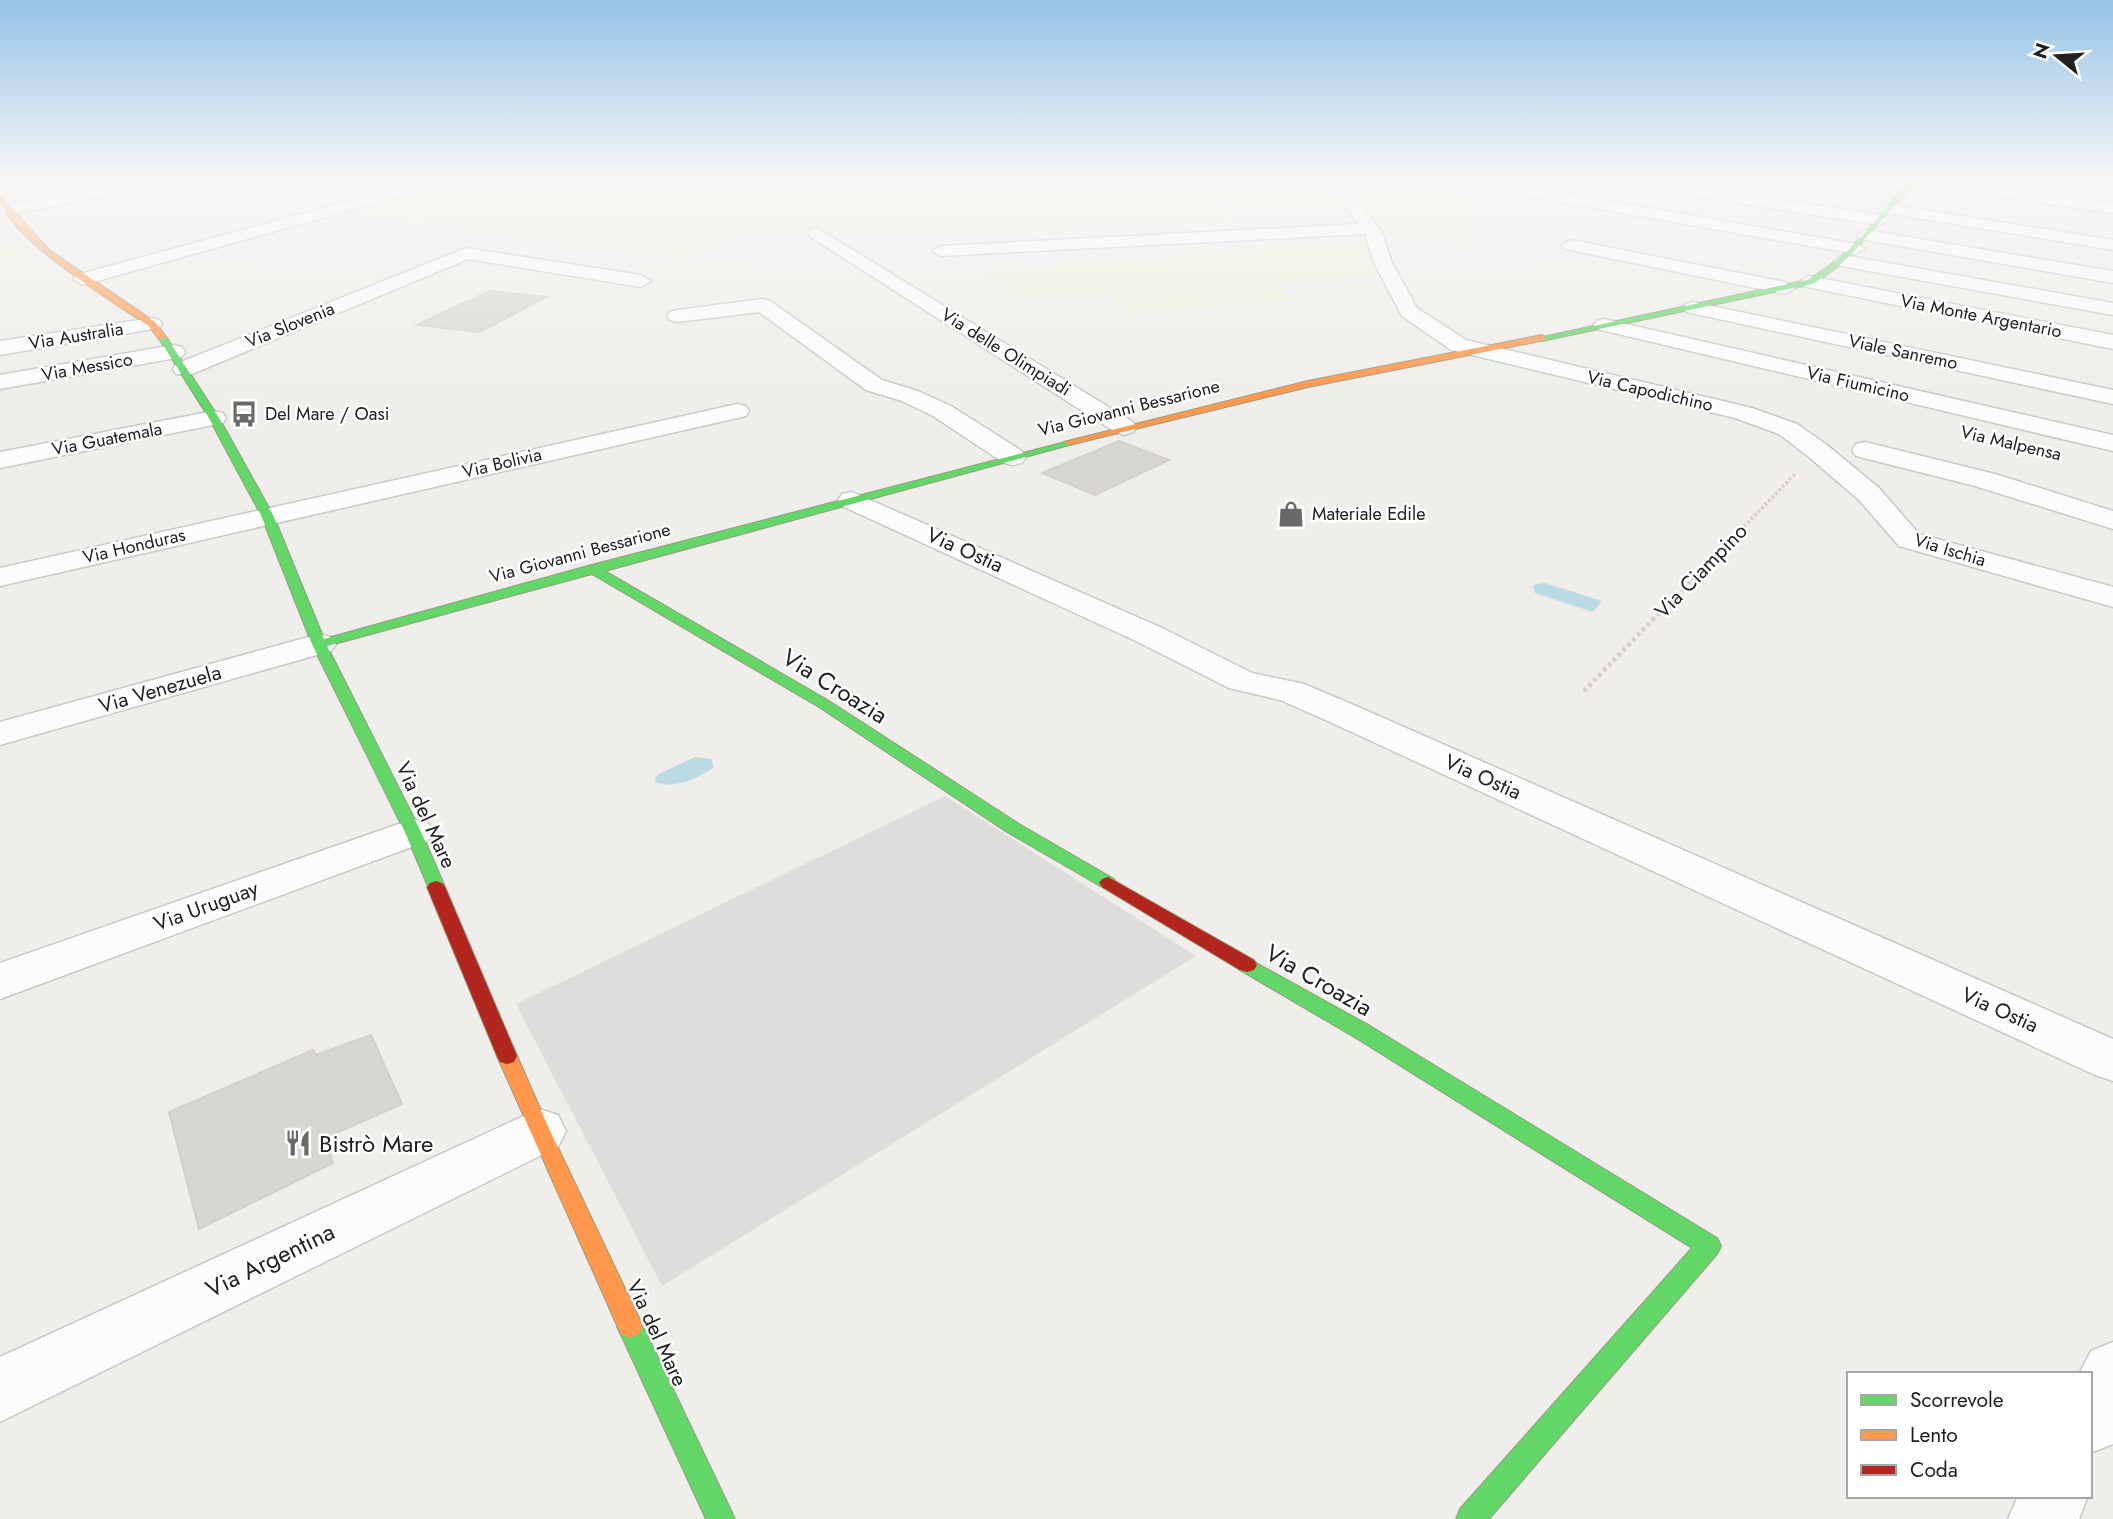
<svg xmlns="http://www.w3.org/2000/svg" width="2113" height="1519" viewBox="0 0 2113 1519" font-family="Jost,sans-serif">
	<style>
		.residential { fill: #dedddb }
		.farmland { fill: #eef0dc }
		.water { fill: #badae6 }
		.building { fill: #d8d6d2; stroke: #d3d0cb; stroke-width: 2 }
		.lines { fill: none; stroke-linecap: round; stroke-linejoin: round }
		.street-casing { stroke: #c8c8c6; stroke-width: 3 }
		.fast-casing { stroke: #979a80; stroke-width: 2 }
		.slow-casing { stroke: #979a80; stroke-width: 2 }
		.jam-casing { stroke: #979a80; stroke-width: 2 }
		.path-far1 { stroke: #d8cbc8; stroke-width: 3.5; stroke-dasharray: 2.5 2.5; stroke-linecap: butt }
		.path { stroke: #d8cbc8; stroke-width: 4.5; stroke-dasharray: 3.5 3.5; stroke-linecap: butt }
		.street { fill: #fdfcfc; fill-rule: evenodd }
		.fast { fill: #63d668; fill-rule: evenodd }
		.slow { fill: #ff974d; fill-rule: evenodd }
		.jam { fill: #b3261e; fill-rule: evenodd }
		.labels { text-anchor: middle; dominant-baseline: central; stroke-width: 5; stroke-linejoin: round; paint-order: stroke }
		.far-street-label { font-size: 18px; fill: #212121; stroke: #fff }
		.far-poi-label { font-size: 18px; fill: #212121; stroke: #fff; text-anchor: start }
		.street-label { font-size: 21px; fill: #212121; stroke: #fff }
		.near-street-label { font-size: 24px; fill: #212121; stroke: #fff }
		.near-poi-label { font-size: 24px; fill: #212121; stroke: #fff; text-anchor: start }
	</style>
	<rect width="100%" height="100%" fill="#efeeea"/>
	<path class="residential" d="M945,796L1196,956L662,1286L516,1004Z"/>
	<path class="farmland" d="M453,181H1258L1340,186L1336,181H1468L1470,242L1373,233L1353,203L1254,207L1225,200L1212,201L1211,206L1231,219L1207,222L812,231L733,230L685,258L363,211Z
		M1375,238L1389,273L1277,284L1297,298L1135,314L1103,293L1026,300L983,273Z
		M22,241L33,258L0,263V244Z"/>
	<path class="water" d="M1545,583L1602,601L1593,612L1535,593L1533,585Z
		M695,757L712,759L713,768C699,778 672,790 656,782L655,778L659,774Z"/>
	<path class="building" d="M490,291L546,297L480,332L417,325Z
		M1119,441L1169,460L1095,495L1042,473Z
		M371,1035L402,1104L325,1138L333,1163L199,1229L169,1112L313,1050L316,1055Z"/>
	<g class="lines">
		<g class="street-casing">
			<path id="street" d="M130,181H160L152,186L9,215L1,210L9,205Z
				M423,181H447L444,184L90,283L83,285L73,279L76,275Z
				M1328,181H1344L1382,233L1392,263L1417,308L1466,340L1752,408L1797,424L1827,445L1879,488L1919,534L2113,587V607L1899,546L1859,500L1809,457L1779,434L1735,418L1451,350L1402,316L1374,263L1365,234L941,256L932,251L941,246L1358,224Z
				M1467,181H1493L1856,244L1865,249L1856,254L1474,187L1469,185Z
				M1620,181H1656L1879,215L1887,220L1879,225L1628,186Z
				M1917,181H1956L2113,203V213L1925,186Z
				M1887,204L2113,240V250L1881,212L1879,209Z
				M817,228L1133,422L1137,427L1133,432L1124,435L1115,432L811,237L808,233L811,229Z
				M1866,230L2113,271V283L1860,239L1857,235Z
				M1571,240L1785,282L1795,288L1785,294L1565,249L1562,245Z
				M466,248L641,275L651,281L641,287L468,259L192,374H176L173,369L176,364Z
				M1843,255L2113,303V315L1836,265L1834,261Z
				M1809,276L2113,335V349L1802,286L1799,282Z
				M763,299L770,301L882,380L918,391L951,406L1022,451L1026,457L1022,463L1013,465L1004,463L933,416L902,401L866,390L759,312L677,322L670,320L667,316L670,312L677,310Z
				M1693,302L2113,390V404L1686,312L1683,308L1686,304Z
				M152,318L159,320L162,324L159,328L0,355V341Z
				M1604,319L2113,435V451L1597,329L1593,325L1597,321Z
				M174,345L182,347L185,352L182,357L0,389V375Z
				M737,404L746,406L749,411L746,416L0,586V568Z
				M214,411L223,413L226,418L223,423L0,468V452Z
				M1865,442L1995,474L2113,511V529L1975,486L1856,456L1852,450L1856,444Z
				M852,492L1160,627L1252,673L1304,684L1356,706L2113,1039V1081L2095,1075L1330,722L1280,700L1229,688L1136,641L842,506L838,500L842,494Z
				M319,634L331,637L336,644L331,651L0,745V722Z
				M413,819L428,823L434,832L428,841L0,999V963Z
				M539,1109L558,1115L566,1131L558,1147L0,1422V1357Z
				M2113,1342V1444L2090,1453V1374H2079L2091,1351Z
				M2018,1496H2088L2079,1519H2008Z"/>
		</g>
		<g class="fast-casing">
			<path id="fast" d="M1914,181H1921C1880,212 1860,258 1812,284L1542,341L1538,338L1807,280C1833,266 1853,247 1873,224C1886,209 1896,191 1914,181Z
				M159,335H165L219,418L273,515L324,639L588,566L1073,440V444L605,571L829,701L1019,824L1114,879L1117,883L1114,887H1102L1007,832L819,707L592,574L327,646L421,832L445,887L442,891H430L405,832L312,644L261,515L209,418L158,337Z
				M1247,958L1370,1026L1717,1238L1721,1246L1717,1254L1489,1519H1456L1460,1509L1692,1248L1356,1038L1240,970L1237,965L1240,960Z
				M630,1314L639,1318L735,1519H706L617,1326L621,1318Z"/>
		</g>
		<g class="slow-casing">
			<path id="slow" d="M0,195L49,250L155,322L166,337L165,339H159L149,326C117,304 0,234 0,195Z
				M1542,335L1546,338L1545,340L1308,387L1069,445L1064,442L1308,381Z
				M507,1048L514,1050L517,1056L550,1131L639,1318L643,1326L639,1334L630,1338L621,1334L497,1056L500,1050Z"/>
		</g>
		<g class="jam-casing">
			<path id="jam" d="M1108,877L1254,960L1257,965L1254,970L1247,972L1240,970L1102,887L1099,883L1102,879Z
				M436,881L442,883L445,887L517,1056L514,1062L507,1064L500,1062L497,1056L427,887L430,883Z"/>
		</g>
		<path class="path-far1" d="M1664,609L1796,473"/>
		<path class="path" d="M1584,691L1665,607"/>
		<use href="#street" class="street"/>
		<use href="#fast" class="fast"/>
		<use href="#slow" class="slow"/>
		<use href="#jam" class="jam"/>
	</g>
	<linearGradient id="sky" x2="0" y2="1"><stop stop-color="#95c3e7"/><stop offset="0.46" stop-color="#f8f7f6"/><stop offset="1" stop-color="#f8f7f6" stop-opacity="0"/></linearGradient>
	<rect width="2113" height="393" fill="url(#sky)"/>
	<defs>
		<g id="bus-bare" transform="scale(2.1)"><path d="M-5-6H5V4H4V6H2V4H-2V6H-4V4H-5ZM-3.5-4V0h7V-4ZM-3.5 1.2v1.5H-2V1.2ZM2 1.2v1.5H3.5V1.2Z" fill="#696967" stroke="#fff" stroke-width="2.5" paint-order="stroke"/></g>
		<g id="shop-bare" transform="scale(2.1)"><path d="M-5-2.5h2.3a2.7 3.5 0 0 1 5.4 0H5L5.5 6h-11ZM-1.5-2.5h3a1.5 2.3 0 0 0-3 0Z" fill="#696967" stroke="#fff" stroke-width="2.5" paint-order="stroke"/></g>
		<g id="restaurant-bare" transform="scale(2.1)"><path d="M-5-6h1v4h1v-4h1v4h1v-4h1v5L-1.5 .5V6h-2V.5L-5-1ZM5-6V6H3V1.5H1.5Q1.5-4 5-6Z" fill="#696967" stroke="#fff" stroke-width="2.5" paint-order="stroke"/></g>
	</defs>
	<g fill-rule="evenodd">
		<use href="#bus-bare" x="244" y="414"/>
		<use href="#shop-bare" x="1291" y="514"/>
		<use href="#restaurant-bare" x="298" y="1143"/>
	</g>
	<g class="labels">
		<g class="far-street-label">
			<text transform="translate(1981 316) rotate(11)">Via Monte Argentario</text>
			<text transform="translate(290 325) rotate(-22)">Via Slovenia</text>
			<text transform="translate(76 336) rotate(-9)">Via Australia</text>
			<text transform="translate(1006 352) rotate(32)">Via delle Olimpiadi</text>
			<text transform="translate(1903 352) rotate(12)">Viale Sanremo</text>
			<text transform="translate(87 367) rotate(-10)">Via Messico</text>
			<text transform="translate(1858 384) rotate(13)">Via Fiumicino</text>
			<text transform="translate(1650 391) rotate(13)">Via Capodichino</text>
			<text transform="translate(1129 408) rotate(-14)">Via Giovanni Bessarione</text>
			<text transform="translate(107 439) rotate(-11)">Via Guatemala</text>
			<text transform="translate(2011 443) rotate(13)">Via Malpensa</text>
			<text transform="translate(502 463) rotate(-13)">Via Bolivia</text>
			<text transform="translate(134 546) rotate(-13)">Via Honduras</text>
			<text transform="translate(1950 550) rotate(17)">Via Ischia</text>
			<text transform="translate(580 553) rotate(-15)">Via Giovanni Bessarione</text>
		</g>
		<g class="far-poi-label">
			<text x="265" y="414">Del Mare / Oasi</text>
			<text x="1312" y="514">Materiale Edile</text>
		</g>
		<g class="street-label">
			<text transform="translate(965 550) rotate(24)">Via Ostia</text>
			<text transform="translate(1701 571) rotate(-46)">Via Ciampino</text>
			<text transform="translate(160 689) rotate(-16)">Via Venezuela</text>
			<text transform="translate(1483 777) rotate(24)">Via Ostia</text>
			<text transform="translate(426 815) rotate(65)">Via del Mare</text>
			<text transform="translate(206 906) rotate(-20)">Via Uruguay</text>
			<text transform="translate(2000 1010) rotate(24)">Via Ostia</text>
			<text transform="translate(657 1333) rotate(65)">Via del Mare</text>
		</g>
		<g class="near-street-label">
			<text transform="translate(835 686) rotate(32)">Via Croazia</text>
			<text transform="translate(1319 980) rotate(30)">Via Croazia</text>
			<text transform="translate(270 1260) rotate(-26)">Via Argentina</text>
		</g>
		<g class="near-poi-label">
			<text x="319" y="1143">Bistrò Mare</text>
		</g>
	</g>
	<rect x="1847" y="1372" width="245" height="126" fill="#ffffff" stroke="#a6a6a6" stroke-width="2"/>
	<rect x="1861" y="1395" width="35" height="10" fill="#63d668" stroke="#a6a6a6" stroke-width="2"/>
	<text x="1910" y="1407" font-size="21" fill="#212121">Scorrevole</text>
	<rect x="1861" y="1430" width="35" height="10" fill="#ff974d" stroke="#a6a6a6" stroke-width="2"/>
	<text x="1910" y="1442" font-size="21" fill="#212121">Lento</text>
	<rect x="1861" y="1465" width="35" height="10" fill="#b3261e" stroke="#a6a6a6" stroke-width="2"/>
	<text x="1910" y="1477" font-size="21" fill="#212121">Coda</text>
	<g transform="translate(2057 56) rotate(288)" stroke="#ffffff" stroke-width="5" paint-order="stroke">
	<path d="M0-5L12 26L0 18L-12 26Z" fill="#212121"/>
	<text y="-10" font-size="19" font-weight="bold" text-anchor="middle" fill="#212121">N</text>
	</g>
</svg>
